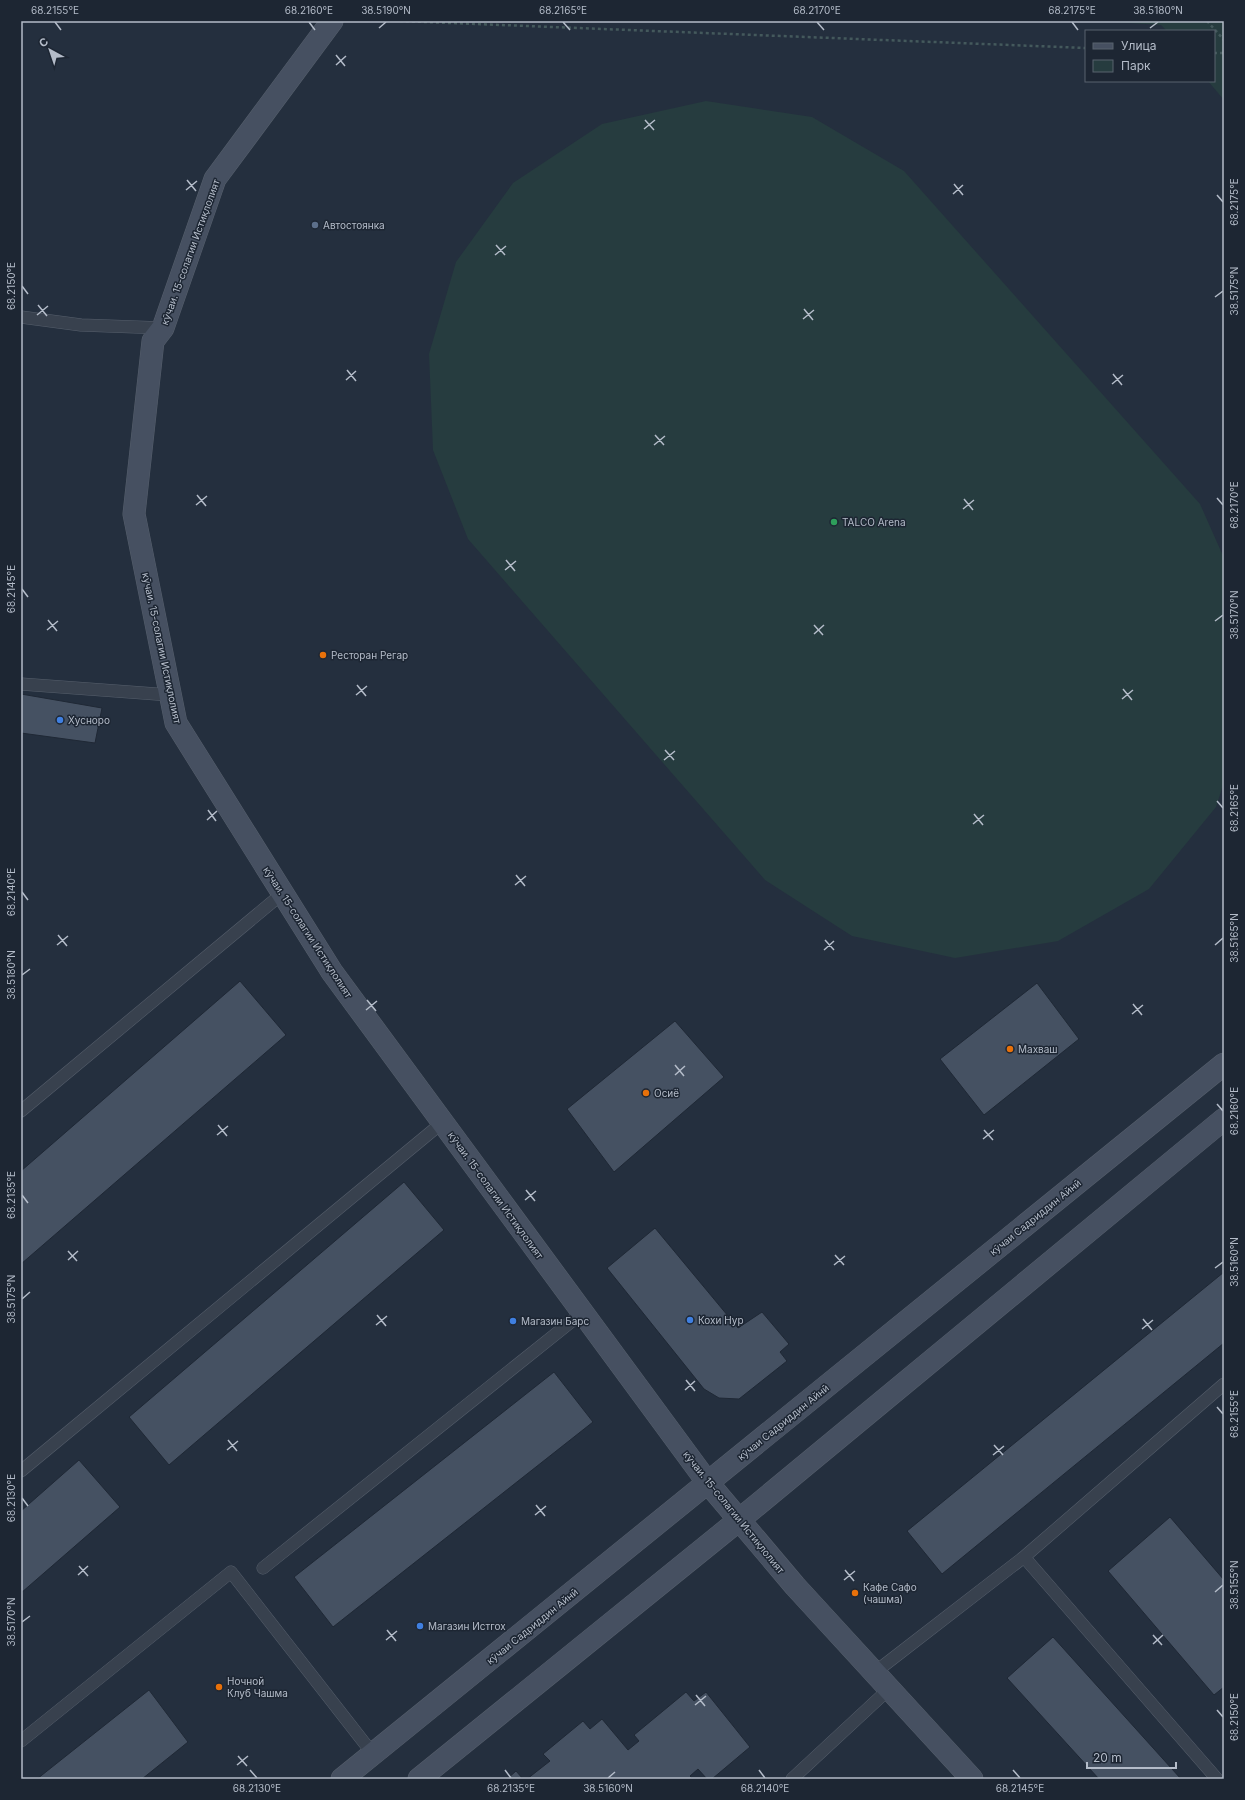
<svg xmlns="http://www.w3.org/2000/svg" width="1245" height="1800" viewBox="0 0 1245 1800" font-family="Inter,sans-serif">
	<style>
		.green { fill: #263c3f }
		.building { fill: #455162; stroke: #1f2835 }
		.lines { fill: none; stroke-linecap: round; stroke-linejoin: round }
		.lane-casing { stroke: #565f6c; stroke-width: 13 }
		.secondary-casing { stroke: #565f6c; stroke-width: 23 }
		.path { stroke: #44595c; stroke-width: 2.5; stroke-dasharray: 3 3; stroke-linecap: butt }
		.lane { stroke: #38414e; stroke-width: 12 }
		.secondary { stroke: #465061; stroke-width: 22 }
		.ticks { fill: none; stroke: #b4bcc9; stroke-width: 1.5 }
		.service-dot { fill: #5c6f8a; stroke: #1d2633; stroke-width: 1.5 }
		.leisure-dot { fill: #2e9e5b; stroke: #1d2633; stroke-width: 1.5 }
		.food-dot { fill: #e8710a; stroke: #1d2633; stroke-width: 1.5 }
		.shop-dot { fill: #3f7fe0; stroke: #1d2633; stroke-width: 1.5 }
		.labels { text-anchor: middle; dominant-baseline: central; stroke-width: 3; stroke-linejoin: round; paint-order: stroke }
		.poi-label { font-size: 10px; fill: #b4bcc9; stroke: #1d2633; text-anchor: start }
		.street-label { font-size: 10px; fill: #b4bcc9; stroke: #1d2633 }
		.neatline { fill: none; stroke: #b4bcc9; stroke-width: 1.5 }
		.ticks-label { font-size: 10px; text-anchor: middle; fill: #b4bcc9 }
	</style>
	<rect width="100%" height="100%" fill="#242f3e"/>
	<path class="green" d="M1099,21H1224V100L1208,81H1214V31H1167L1161,25Z
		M706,101L812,117L904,171L1200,504L1224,558V782L1216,807L1149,889L1058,941L955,958L852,936L765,880L468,539L433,450L429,354L456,262L513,183L602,124Z"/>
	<path class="building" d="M21,694L102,708L95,743L21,733Z
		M240,981L286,1035L21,1264V1171Z
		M1037,983L1079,1039L984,1115L940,1059Z
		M675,1021L724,1077L614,1172L567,1109Z
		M404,1182L444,1230L169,1465L129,1417Z
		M655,1228L738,1328L762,1312L789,1344L780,1352L787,1361L739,1399L719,1398L704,1389L607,1268Z
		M1224,1272V1343L942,1574L907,1531Z
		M554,1372L593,1422L333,1627L294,1577Z
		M79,1460L120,1507L21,1593V1511Z
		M1170,1517L1224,1580V1687L1214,1695L1108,1571Z
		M1053,1637L1181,1779H1099L1007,1678Z
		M149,1690L188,1742L142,1779H37Z
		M686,1692L694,1701L706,1692L750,1747L712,1779H707L698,1769L690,1776L693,1779H527L550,1761L543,1754L583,1721L590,1729L602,1719L628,1750L639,1741L634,1735Z
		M516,1771L523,1779H507Z"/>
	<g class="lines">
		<g class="lane-casing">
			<path id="lane" d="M21,317L81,325L163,328
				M21,684L170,695
				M21,1111L283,893
				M21,1471L443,1122
				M1024,1557L1224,1384
				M263,1568L582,1313
				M874,1673L1024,1557L1217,1779
				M21,1741L231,1572L373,1754
				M792,1779L889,1689"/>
		</g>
		<g class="secondary-casing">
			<path id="secondary" d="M332,21L215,179L163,328L153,341L134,514L176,723L332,972L708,1483L795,1586L972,1779
				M342,1779L1224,1064
				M419,1779L739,1520L1224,1119"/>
		</g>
		<path class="path" d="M400,21L1086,48
			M1207,21L1224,40
			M1214,53H1224"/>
		<use href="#lane" class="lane"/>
		<use href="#secondary" class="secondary"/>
	</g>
	<path class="ticks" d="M55,22L61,30M309,22L315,30M563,22L570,30M817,22L824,30M1072,22L1078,30M379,28L386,22M1150,28L1158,22M336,55L345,66M336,65L346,56M645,120L654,130M644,129L655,120M187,180L196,191M954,184L963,195M186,190L197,181M953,194L963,185M1217,195L1223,202M496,245L505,255M495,255L506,246M22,286L28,294M1215,297L1223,291M38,305L47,316M804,309L813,320M37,315L48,306M803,319L814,310M347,370L356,381M1113,374L1122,385M346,380L356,371M1112,384L1123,375M655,435L664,445M654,445L665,436M197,495L206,506M1217,498L1223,505M964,499L973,510M196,505L207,496M963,509L974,500M506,560L515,571M505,570L516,561M22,589L28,597M48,620L57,631M1215,621L1223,615M814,625L823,635M47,630L58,621M814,634L824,625M357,685L366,696M1123,689L1132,700M356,695L367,686M1122,699L1133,690M665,750L674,760M664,760L675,751M1217,801L1223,808M208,810L216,821M974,814L983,825M207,820L217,811M973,824L984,815M516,875L525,886M515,885L526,876M22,892L28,900M58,935L67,946M825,940L834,950M57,945L68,936M1215,945L1223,938M824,950L834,941M22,975L30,969M367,1000L376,1011M1133,1004L1142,1015M366,1010L377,1001M1132,1014L1143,1005M675,1065L684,1076M675,1075L685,1066M1217,1104L1223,1111M218,1125L227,1136M984,1130L993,1140M217,1135L228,1126M983,1139L994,1130M526,1190L535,1201M22,1195L28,1203M525,1200L536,1191M68,1251L77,1261M835,1255L844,1265M68,1260L78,1251M834,1265L845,1256M1215,1268L1223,1262M22,1299L30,1292M377,1315L386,1326M1143,1319L1152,1330M376,1325L387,1316M1142,1329L1153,1320M686,1380L695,1391M685,1390L695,1381M1217,1407L1223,1414M228,1440L237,1451M994,1445L1003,1455M227,1450L238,1441M993,1455L1004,1446M22,1498L28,1506M536,1505L545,1516M535,1515L546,1506M79,1566L88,1576M845,1570L854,1581M78,1575L88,1566M844,1580L855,1571M1215,1592L1223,1585M22,1622L30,1616M387,1630L396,1641M1153,1635L1162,1645M386,1640L397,1631M1153,1644L1163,1635M696,1695L705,1706M695,1705L706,1696M1217,1710L1223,1717M238,1756L247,1766M237,1765L248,1756M250,1770L257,1778M505,1770L511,1778M759,1770L765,1778M1013,1770L1020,1778M608,1778L615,1772"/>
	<circle class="service-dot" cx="315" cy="225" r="4"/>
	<circle class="leisure-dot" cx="834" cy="522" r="4"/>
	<g class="food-dot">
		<circle cx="323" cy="655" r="4"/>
		<circle cx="1010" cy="1049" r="4"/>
		<circle cx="646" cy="1093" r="4"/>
		<circle cx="855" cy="1593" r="4"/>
		<circle cx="219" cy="1687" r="4"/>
	</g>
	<g class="shop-dot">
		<circle cx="60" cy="720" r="4"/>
		<circle cx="690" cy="1320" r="4"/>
		<circle cx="513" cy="1321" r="4"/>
		<circle cx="420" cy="1626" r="4"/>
	</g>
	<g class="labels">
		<g class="poi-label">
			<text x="323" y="225">Автостоянка</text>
			<text x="842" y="522">TALCO Arena</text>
			<text x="331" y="655">Ресторан Регар</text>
			<text x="68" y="720">Хусноро</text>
			<text x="1018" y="1049">Махваш</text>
			<text x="654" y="1093">Осиё</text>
			<text x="698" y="1320">Кохи Нур</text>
			<text x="521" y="1321">Магазин Барс</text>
			<text x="863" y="1587">Кафе Сафо<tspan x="863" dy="12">(чашма)</tspan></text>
			<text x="428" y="1626">Магазин Истгох</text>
			<text x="227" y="1681">Ночной<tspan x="227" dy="12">Клуб Чашма</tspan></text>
		</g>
		<g class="street-label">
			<text transform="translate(190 252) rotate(-70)">кӯчаи. 15-солагии Истиқлолият</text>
			<text transform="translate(162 648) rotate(78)">кӯчаи. 15-солагии Истиқлолият</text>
			<text transform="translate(308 932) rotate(57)">кӯчаи. 15-солагии Истиқлолият</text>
			<text transform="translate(496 1195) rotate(54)">кӯчаи. 15-солагии Истиқлолият</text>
			<text transform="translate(1035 1217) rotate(-39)">кӯчаи Садриддин Айнӣ</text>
			<text transform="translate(783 1422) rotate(-39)">кӯчаи Садриддин Айнӣ</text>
			<text transform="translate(734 1512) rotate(51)">кӯчаи. 15-солагии Истиқлолият</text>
			<text transform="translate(532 1626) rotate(-39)">кӯчаи Садриддин Айнӣ</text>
		</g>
	</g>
	<rect width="1245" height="1800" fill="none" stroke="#1d2633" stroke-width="44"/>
	<rect x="1085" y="30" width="130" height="52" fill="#1d2633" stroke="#59626f"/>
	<rect x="1093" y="43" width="20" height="6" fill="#465061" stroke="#59626f"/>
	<text x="1121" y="50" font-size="12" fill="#b4bcc9">Улица</text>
	<rect x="1093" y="60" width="20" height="12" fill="#263c3f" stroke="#59626f"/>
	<text x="1121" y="70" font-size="12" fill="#b4bcc9">Парк</text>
	<g transform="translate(50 50) rotate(320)" stroke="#1d2633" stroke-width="3" paint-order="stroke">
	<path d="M0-3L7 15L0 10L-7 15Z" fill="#b4bcc9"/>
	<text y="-6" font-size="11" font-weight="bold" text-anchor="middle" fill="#b4bcc9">С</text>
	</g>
	<path d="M1087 1762v6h89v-6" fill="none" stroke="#b4bcc9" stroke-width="2"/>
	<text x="1093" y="1762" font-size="12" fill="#b4bcc9" stroke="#1d2633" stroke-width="3" paint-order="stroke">20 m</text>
	<rect x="22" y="22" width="1201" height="1756" class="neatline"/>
	<g class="ticks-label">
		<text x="55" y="14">68.2155°E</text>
		<text x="309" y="14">68.2160°E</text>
		<text x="386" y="14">38.5190°N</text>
		<text x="563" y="14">68.2165°E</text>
		<text x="817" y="14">68.2170°E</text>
		<text x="1072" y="14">68.2175°E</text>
		<text x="1158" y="14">38.5180°N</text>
		<text transform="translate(1234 202) rotate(-90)" y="4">68.2175°E</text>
		<text transform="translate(11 286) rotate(-90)" y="4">68.2150°E</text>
		<text transform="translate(1234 291) rotate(-90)" y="4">38.5175°N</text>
		<text transform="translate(1234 505) rotate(-90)" y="4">68.2170°E</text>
		<text transform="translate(11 589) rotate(-90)" y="4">68.2145°E</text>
		<text transform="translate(1234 615) rotate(-90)" y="4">38.5170°N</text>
		<text transform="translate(1234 808) rotate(-90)" y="4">68.2165°E</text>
		<text transform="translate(11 892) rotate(-90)" y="4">68.2140°E</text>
		<text transform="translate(1234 938) rotate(-90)" y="4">38.5165°N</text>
		<text transform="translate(11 975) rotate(-90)" y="4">38.5180°N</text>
		<text transform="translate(1234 1111) rotate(-90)" y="4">68.2160°E</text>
		<text transform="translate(11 1195) rotate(-90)" y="4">68.2135°E</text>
		<text transform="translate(1234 1262) rotate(-90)" y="4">38.5160°N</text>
		<text transform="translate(11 1299) rotate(-90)" y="4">38.5175°N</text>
		<text transform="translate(1234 1414) rotate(-90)" y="4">68.2155°E</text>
		<text transform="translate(11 1498) rotate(-90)" y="4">68.2130°E</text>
		<text transform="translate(1234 1585) rotate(-90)" y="4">38.5155°N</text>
		<text transform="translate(11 1622) rotate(-90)" y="4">38.5170°N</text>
		<text transform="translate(1234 1717) rotate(-90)" y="4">68.2150°E</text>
		<text x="257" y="1792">68.2130°E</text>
		<text x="511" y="1792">68.2135°E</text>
		<text x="608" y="1792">38.5160°N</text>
		<text x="765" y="1792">68.2140°E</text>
		<text x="1020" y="1792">68.2145°E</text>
	</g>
</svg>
